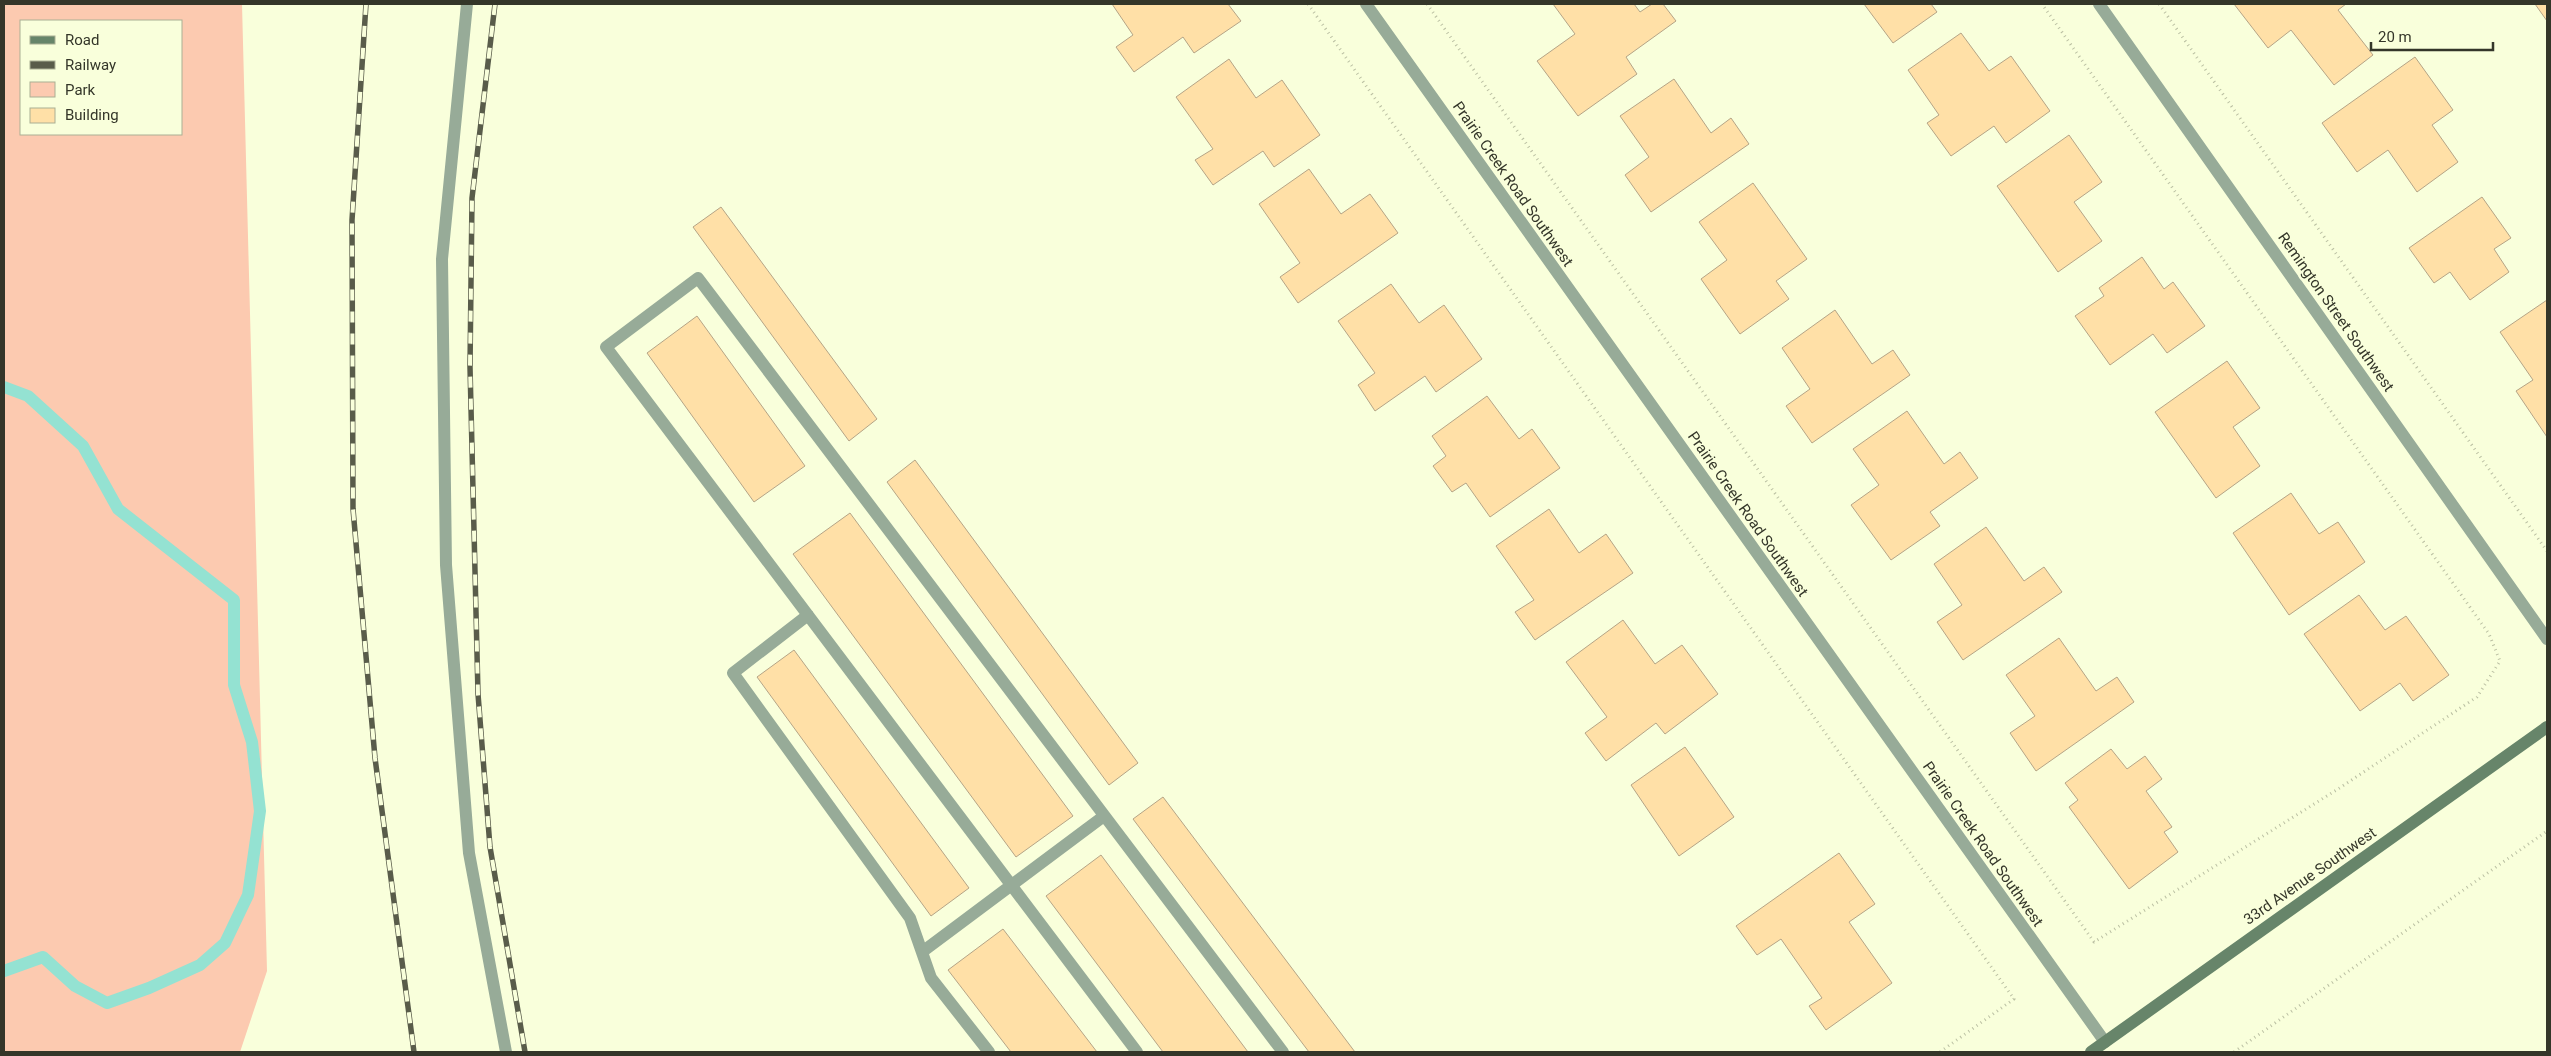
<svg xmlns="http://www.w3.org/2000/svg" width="2551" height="1056" viewBox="0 0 2551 1056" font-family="Roboto,sans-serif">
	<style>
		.green { fill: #fccab0; fill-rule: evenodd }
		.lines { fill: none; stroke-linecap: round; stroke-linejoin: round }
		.stream { stroke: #94e2d2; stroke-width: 12 }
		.building { fill: #ffe0a7; stroke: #b5a486 }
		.path { stroke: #bbc0a3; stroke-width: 3; stroke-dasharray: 1 4; stroke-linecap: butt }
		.lane { stroke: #97ab98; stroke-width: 12 }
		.street { stroke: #97ab98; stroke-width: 12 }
		.secondary { stroke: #67856a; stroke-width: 12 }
		.rail-casing { stroke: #595c4a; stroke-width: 5.5 }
		.rail { stroke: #f9ffdb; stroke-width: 4; stroke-dasharray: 11; stroke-linecap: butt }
		.labels { text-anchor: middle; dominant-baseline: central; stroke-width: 5; stroke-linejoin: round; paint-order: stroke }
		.street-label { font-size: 15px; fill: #343629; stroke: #f9ffdb }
	</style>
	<rect width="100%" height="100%" fill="#f9ffdb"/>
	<path class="green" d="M4,4H242L267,971L240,1052H4ZM21,21H181V134H21Z"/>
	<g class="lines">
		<path class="stream" d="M4,387L28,396L83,446L118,509L234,600V685L252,742L260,811L248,895L225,943L200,965L149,988L107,1003L75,986L43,957L4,971"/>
	</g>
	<path class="building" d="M1112,4H1228L1241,21L1194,53L1183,37L1134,72L1116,47L1133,35Z
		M1553,4H1634L1640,12L1652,4H1663L1676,21L1626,57L1637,74L1578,116L1537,61L1575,34Z
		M1864,4H1931L1937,12L1893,43Z
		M2234,4H2346L2338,10L2373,55L2334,85L2291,30L2268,48Z
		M2535,4H2547V21Z
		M1961,33L1989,71L2011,56L2050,111L2006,143L1994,126L1951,156L1927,123L1939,115L1908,70Z
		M2415,57L2453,110L2432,125L2458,162L2417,192L2388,150L2357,172L2322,123Z
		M1229,59L1256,98L1282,80L1320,135L1274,167L1263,151L1213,185L1195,160L1213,149L1176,97Z
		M1674,79L1711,133L1731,118L1749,144L1651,212L1625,175L1649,157L1620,116Z
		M2069,135L2102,182L2074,202L2102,241L2058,272L1997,186Z
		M1309,169L1341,214L1370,194L1398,233L1298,303L1280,277L1300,263L1259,204Z
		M1753,183L1807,259L1776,281L1789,299L1740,334L1701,279L1727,260L1699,222Z
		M2482,197L2511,238L2494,249L2509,272L2470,300L2450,272L2434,283L2409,248Z
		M721,207L877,419L849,441L693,227Z
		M2142,257L2164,289L2173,282L2205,326L2167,353L2153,334L2110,365L2075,316L2104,296L2099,288Z
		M1391,284L1419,323L1444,305L1482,359L1436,392L1425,376L1375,411L1358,385L1375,373L1338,321Z
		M2547,300V437L2516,391L2533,380L2500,332Z
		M1835,310L1872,364L1893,350L1910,375L1812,443L1786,406L1810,389L1782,348Z
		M697,316L805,466L754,502L647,353Z
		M2227,361L2260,408L2233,427L2260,466L2216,498L2155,412Z
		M1487,396L1519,439L1532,429L1560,468L1490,517L1466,483L1452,492L1433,466L1446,456L1432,436Z
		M1907,411L1944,464L1960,452L1978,478L1930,512L1940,526L1891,560L1851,505L1879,485L1853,449Z
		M915,460L1138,763L1109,785L887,482Z
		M2291,493L2319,534L2338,522L2365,562L2289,615L2233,533Z
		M1549,509L1579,553L1606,534L1633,573L1535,640L1515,612L1534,600L1496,546Z
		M850,513L1073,816L1016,857L793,554Z
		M1986,527L2024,581L2044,567L2062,592L1963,660L1937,622L1962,605L1934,564Z
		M2359,595L2385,630L2406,616L2449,675L2413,701L2400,683L2360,711L2304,634Z
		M1623,620L1655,664L1682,645L1718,694L1665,734L1656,723L1606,761L1585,733L1607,717L1566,662Z
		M2059,638L2096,691L2117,677L2134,702L2036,771L2010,733L2035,716L2006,675Z
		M794,650L969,888L931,916L757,677Z
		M1685,747L1734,817L1679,856L1631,785Z
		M2111,749L2127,769L2145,756L2162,779L2146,791L2172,827L2164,832L2178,852L2129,889L2069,807L2078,800L2065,783Z
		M1163,797L1355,1052H1309L1133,819Z
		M1839,853L1875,904L1849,922L1892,983L1826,1030L1809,1006L1822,998L1781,939L1757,955L1736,926Z
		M1101,855L1248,1052H1163L1046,896Z
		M1003,929L1097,1052H1011L948,970Z"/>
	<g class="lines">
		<path class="path" d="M1308,4L2014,999L1940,1052
			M1427,4L2094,942L2338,789L2477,697L2500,661L2489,634L2042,4
			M2159,4L2547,551
			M2234,1052L2547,831"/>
		<path class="lane" d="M467,4L442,259L446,565L469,853L506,1052
			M808,615L733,673L910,918L931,978L989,1052
			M922,952L1104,816
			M1137,1052L606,347L698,278L1283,1052"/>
		<path class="street" d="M1366,4L2105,1042
			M2099,4L2547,639"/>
		<path class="secondary" d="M2091,1052L2547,727"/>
		<g class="rail-casing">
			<path id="rail" d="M366,4L352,220L353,509L375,758L414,1052
				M495,4L472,198L470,367L478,694L490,847L525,1052"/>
		</g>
		<use href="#rail" class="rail"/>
	</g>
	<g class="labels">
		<g class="street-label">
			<text transform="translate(1513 184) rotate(55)">Prairie Creek Road Southwest</text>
			<text transform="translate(2336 312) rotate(55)">Remington Street Southwest</text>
			<text transform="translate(1748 514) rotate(55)">Prairie Creek Road Southwest</text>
			<text transform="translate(1983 844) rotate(55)">Prairie Creek Road Southwest</text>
			<text transform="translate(2310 876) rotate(-35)">33rd Avenue Southwest</text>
		</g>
	</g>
	<rect width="2551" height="1056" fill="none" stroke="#343629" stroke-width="10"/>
	<rect x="20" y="20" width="162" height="115" fill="#f9ffdb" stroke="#aaaf94"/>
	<rect x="30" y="36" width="25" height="8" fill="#67856a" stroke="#aaaf94"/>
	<text x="65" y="45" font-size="15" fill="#343629">Road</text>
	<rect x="30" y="61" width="25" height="8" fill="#595c4a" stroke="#aaaf94"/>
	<text x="65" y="70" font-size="15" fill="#343629">Railway</text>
	<rect x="30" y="82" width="25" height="15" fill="#fccab0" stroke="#aaaf94"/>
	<text x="65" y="95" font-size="15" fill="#343629">Park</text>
	<rect x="30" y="108" width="25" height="15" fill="#ffe0a7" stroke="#aaaf94"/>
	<text x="65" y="120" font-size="15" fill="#343629">Building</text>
	<path d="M2371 42v8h122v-8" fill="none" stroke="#343629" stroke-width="2.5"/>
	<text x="2378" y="42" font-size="15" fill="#343629" stroke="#f9ffdb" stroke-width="4" paint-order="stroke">20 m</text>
</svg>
